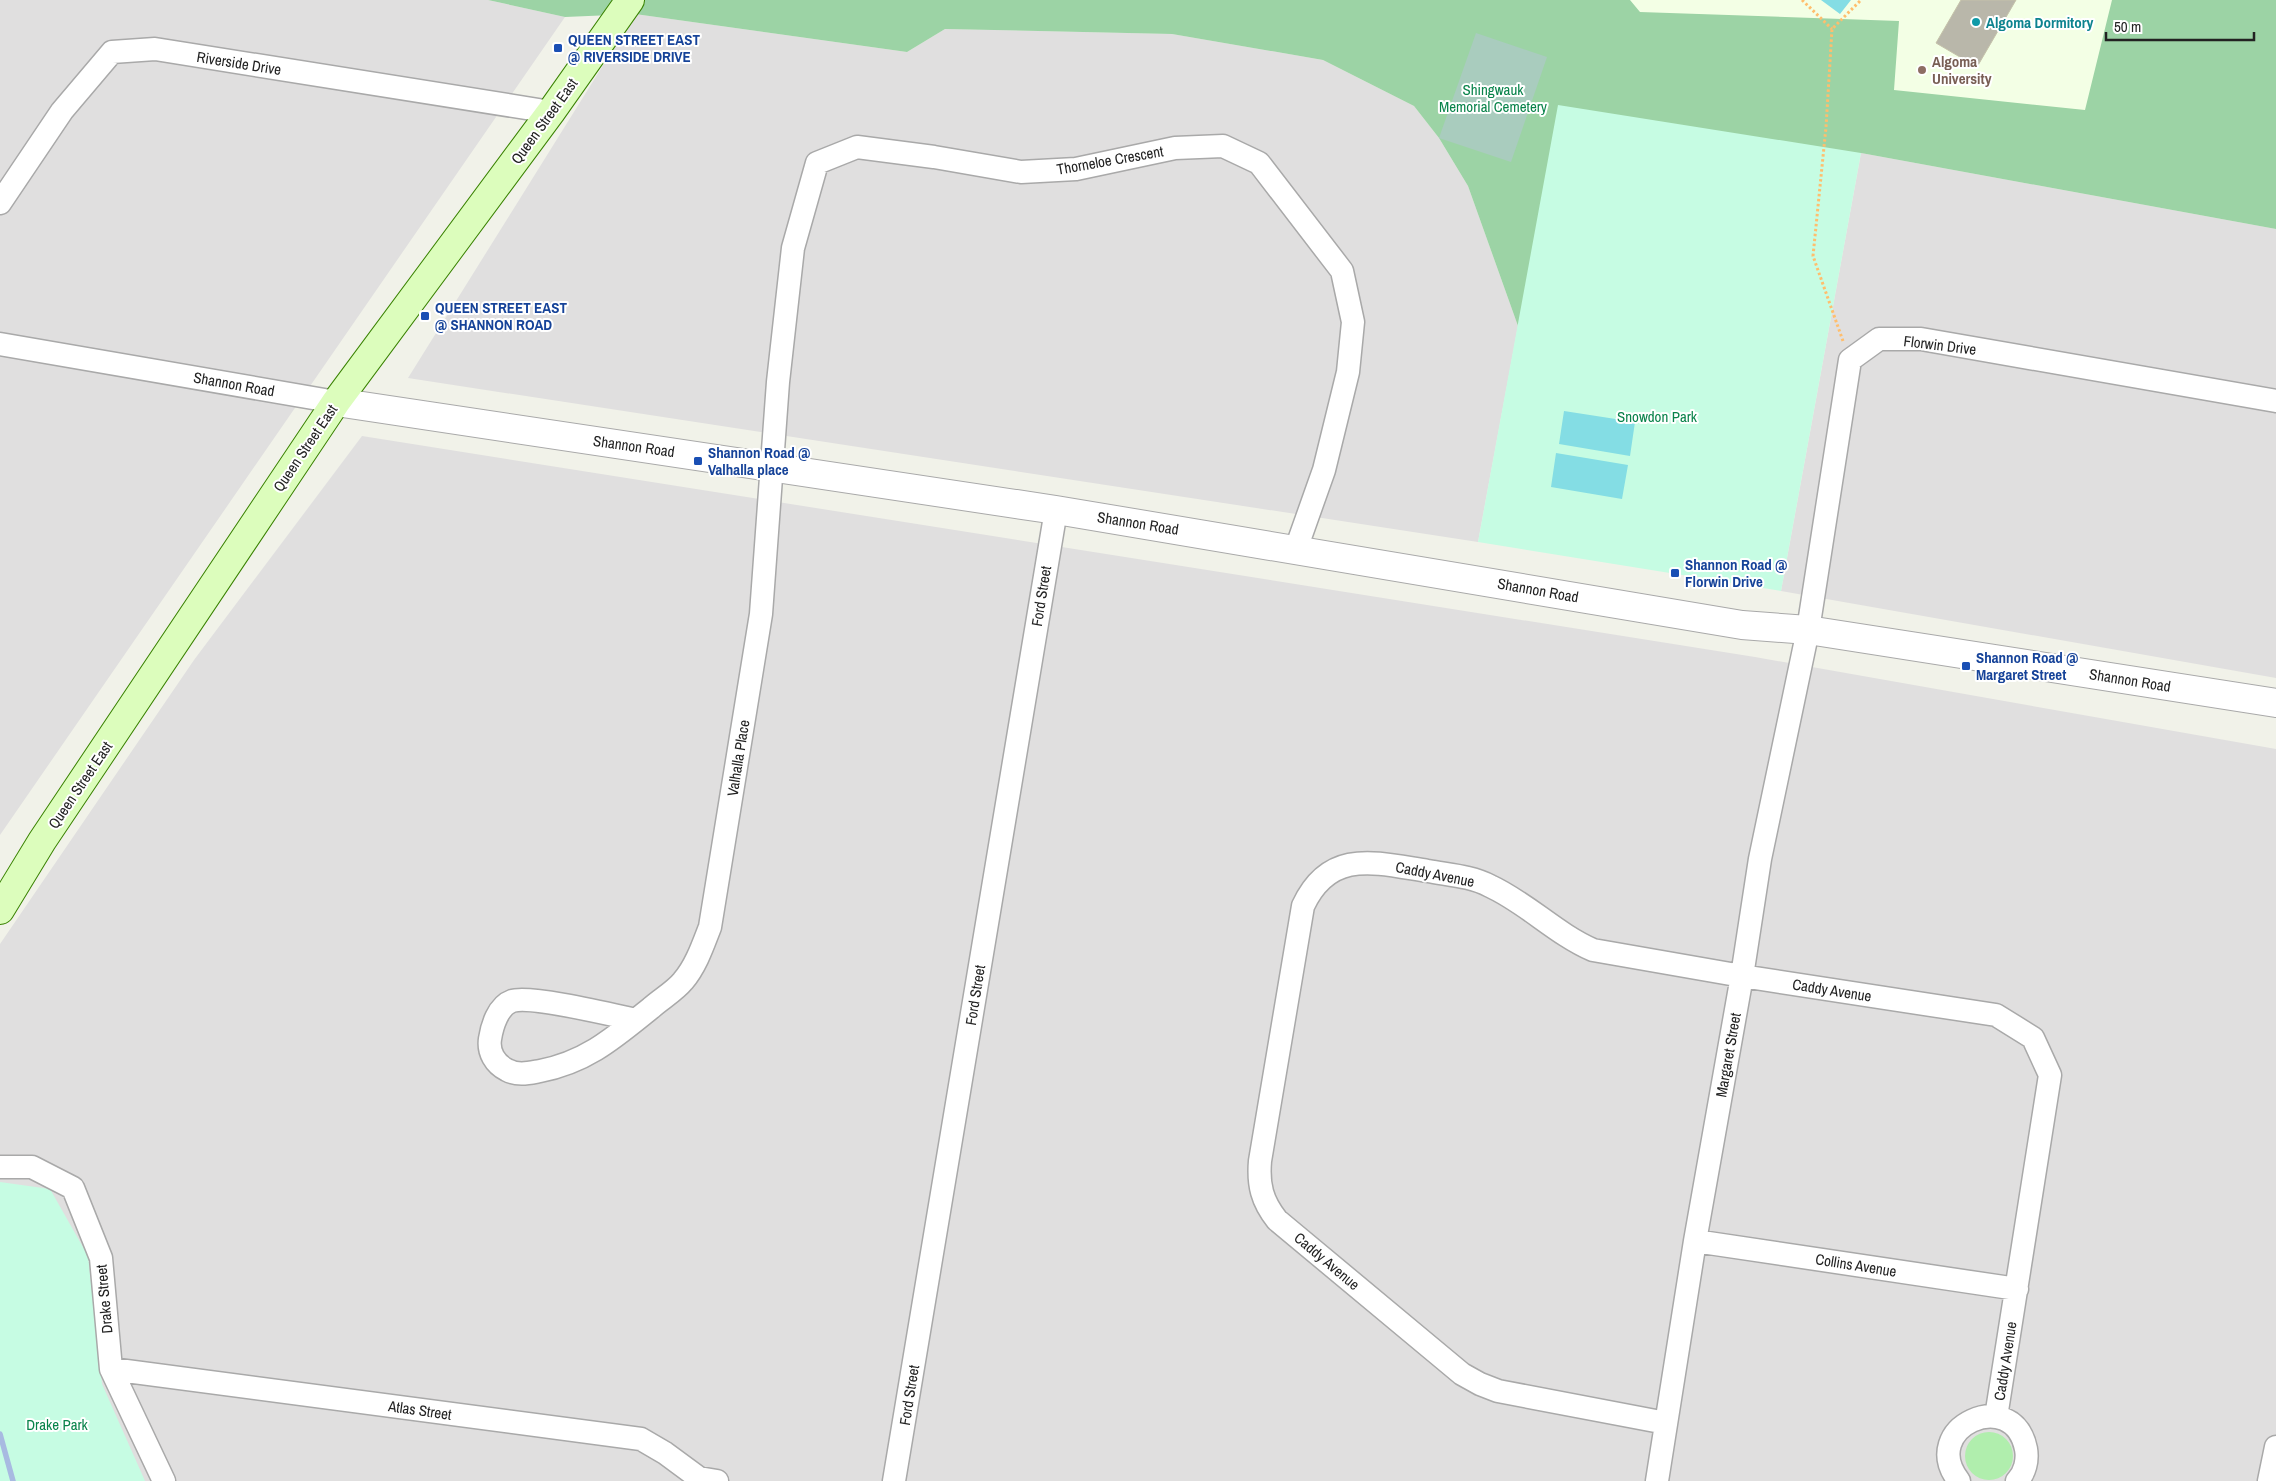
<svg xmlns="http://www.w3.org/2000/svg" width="2276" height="1481" viewBox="0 0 2276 1481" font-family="'Archivo Narrow',sans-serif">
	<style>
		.residential { fill: #e0dfdf }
		.education { fill: #f3ffe5 }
		.grass { fill: #b0eead }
		.forest { fill: #9cd3a5 }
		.cemetery { fill: #a9ccbe }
		.park { fill: #c6fce3 }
		.pitch { fill: #84dde4 }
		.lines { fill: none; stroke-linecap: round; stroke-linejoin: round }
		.stream { stroke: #a8bae1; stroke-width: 5.5 }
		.building { fill: #b9b7aa; stroke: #c5c2aa }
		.minor-casing { stroke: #a9a9a9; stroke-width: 25 }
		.tertiary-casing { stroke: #a9a9a9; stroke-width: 30 }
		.secondary-casing { stroke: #398200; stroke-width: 30 }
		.path { stroke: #ffbe6d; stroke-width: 3; stroke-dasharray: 2.5 2.5; stroke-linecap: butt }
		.minor { stroke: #fff; stroke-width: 22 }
		.tertiary { stroke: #fff; stroke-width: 28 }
		.secondary { stroke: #dcfdbc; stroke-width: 28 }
		.culture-dot { fill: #0f9aa8; stroke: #fff; stroke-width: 2 }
		.transit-dot { fill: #1a4fb4; stroke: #fff; stroke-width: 2 }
		.education-dot { fill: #8d6e63; stroke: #fff; stroke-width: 2 }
		.labels { text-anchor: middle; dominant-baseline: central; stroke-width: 4; stroke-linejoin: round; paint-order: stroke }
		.culture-label { font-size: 15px; font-weight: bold; fill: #0d838f; stroke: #fff; text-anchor: start }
		.transit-label { font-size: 15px; font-weight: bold; fill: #164399; stroke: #fff; text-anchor: start }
		.education-label { font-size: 15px; font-weight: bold; fill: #785e54; stroke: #fff; text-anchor: start }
		.street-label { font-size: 15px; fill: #222; stroke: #fff }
		.park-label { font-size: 15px; fill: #08834a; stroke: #fff }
	</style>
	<rect width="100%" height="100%" fill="#f1f2e9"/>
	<path class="residential" d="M0,0H488L565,17L0,835Z
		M635,14L907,52L945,29L1172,34L1323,60L1414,106L1439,138L1468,186L1518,326L1478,542L408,378Z
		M1861,153L2276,229V678L1781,591Z
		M362,436L1755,657L2276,749V1481H0V944L194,660Z"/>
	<path class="education" d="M1149,0H2276V191Z"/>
	<path class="grass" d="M1965 1456a24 24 0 1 1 48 0a24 24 0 1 1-48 0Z"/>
	<path class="forest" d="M488,0H1630L1640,12L1899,21L1894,90L2085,110L2112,0H2276V229L1861,153L1609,229L1518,326L1468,186L1439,138L1414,106L1323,60L1172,34L945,29L907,52L635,14L565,17Z"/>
	<path class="cemetery" d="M1476,33L1547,57L1511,162L1439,138Z"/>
	<path class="park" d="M1558,105L1861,153L1781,591L1478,542Z
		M0,1182L50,1189L88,1256L102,1384L145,1481H0Z"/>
	<path class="pitch" d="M1821,0H1851L1840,14Z
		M1564,411L1635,422L1630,456L1559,444Z
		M1556,453L1628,465L1622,499L1551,487Z"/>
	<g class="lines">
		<path class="stream" d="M0,1434L13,1481"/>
	</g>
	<path class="building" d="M1961,0H2016L1977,67L1936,43Z"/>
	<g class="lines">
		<g class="minor-casing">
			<path id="minor" d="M0,203L62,111L112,52L155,49L551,112
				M0,344L336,402
				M636,1020C613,1015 530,995 512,1001C498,1006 492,1026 490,1039C488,1052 495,1064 507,1070C518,1076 529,1073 540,1071C587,1062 615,1037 651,1008C661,999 675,991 683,981C696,966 703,945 710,927L761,614L778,382L793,248L817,163L857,147L934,157L1021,172L1076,169L1175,148L1223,146L1259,163L1342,271L1353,322L1348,372L1324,470L1296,549
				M0,1167H32L73,1188L101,1258L111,1369L164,1481
				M1695,1241L2017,1289
				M111,1369L641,1439L665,1453L699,1478L717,1481
				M1666,1423L1498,1391L1480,1384L1462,1374L1277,1220C1262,1201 1258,1185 1260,1161L1303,906C1330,848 1376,863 1428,871C1449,875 1471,876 1490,886C1527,903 1556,934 1593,950L1742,976L1996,1015L2033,1038L2050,1075L1996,1417
				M894,1481L1056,510
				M1657,1481L1695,1241L1742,976L1760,859L1808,630L1850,360L1879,339H1921L2276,401
				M1959,1481C1917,1428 2013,1384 2026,1449C2028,1460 2025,1473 2017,1481
				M2269,1481L2276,1447"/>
		</g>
		<g class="tertiary-casing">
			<path id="tertiary" d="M336,402L1056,510L1742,625L1808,630L2276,703"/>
		</g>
		<g class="secondary-casing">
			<path id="secondary" d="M0,910L42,841L336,402L551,112L630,0"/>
		</g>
		<path class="path" d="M1802,0L1832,29
			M1843,341L1813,256L1826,127L1832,29L1861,0"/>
		<use href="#minor" class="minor"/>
		<use href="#tertiary" class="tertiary"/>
		<use href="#secondary" class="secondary"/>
	</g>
	<circle class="culture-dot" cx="1976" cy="22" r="5"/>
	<g class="transit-dot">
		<rect x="553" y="43" width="10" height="10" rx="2.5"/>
		<rect x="420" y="311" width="10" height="10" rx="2.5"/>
		<rect x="693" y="456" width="10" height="10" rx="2.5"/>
		<rect x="1670" y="568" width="10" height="10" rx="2.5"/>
		<rect x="1961" y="661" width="10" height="10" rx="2.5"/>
	</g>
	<circle class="education-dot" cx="1922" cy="70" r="5"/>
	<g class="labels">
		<g class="culture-label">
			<text x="1986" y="22">Algoma Dormitory</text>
		</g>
		<g class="transit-label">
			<text x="568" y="39">QUEEN STREET EAST<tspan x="568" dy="17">@ RIVERSIDE DRIVE</tspan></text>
			<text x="435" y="307">QUEEN STREET EAST<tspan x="435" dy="17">@ SHANNON ROAD</tspan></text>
			<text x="708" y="452">Shannon Road @<tspan x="708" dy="17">Valhalla place</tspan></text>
			<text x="1685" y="564">Shannon Road @<tspan x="1685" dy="17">Florwin Drive</tspan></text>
			<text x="1976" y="657">Shannon Road @<tspan x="1976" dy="17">Margaret Street</tspan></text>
		</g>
		<g class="education-label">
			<text x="1932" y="61">Algoma<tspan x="1932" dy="17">University</tspan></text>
		</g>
		<g class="street-label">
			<text transform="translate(239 63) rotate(9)">Riverside Drive</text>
			<text transform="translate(544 121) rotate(-54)">Queen Street East</text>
			<text transform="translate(1110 160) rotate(-10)">Thorneloe Crescent</text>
			<text transform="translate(1940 345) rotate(7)">Florwin Drive</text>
			<text transform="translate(234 384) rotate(10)">Shannon Road</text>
			<text transform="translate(634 446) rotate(8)">Shannon Road</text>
			<text transform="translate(305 448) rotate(-56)">Queen Street East</text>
			<text transform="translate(1138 523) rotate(9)">Shannon Road</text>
			<text transform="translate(1538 590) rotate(10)">Shannon Road</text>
			<text transform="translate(1041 596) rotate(-81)">Ford Street</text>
			<text transform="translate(2130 680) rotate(9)">Shannon Road</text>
			<text transform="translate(738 758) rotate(-81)">Valhalla Place</text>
			<text transform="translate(80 785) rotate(-56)">Queen Street East</text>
			<text transform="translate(1435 874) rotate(11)">Caddy Avenue</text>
			<text transform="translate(1832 990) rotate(9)">Caddy Avenue</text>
			<text transform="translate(975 995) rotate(-81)">Ford Street</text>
			<text transform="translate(1728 1055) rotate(-80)">Margaret Street</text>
			<text transform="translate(1327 1261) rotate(40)">Caddy Avenue</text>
			<text transform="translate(1856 1265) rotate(9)">Collins Avenue</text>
			<text transform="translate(104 1299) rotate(-95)">Drake Street</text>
			<text transform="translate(2005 1361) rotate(-81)">Caddy Avenue</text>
			<text transform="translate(909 1395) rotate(-81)">Ford Street</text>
			<text transform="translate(420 1410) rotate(8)">Atlas Street</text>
		</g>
		<g class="park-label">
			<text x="1493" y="89">Shingwauk<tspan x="1493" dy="17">Memorial Cemetery</tspan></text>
			<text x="1657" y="416">Snowdon Park</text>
			<text x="57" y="1424">Drake Park</text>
		</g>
	</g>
	<path d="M2106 32v8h148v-8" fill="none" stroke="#222222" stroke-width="2.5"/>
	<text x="2114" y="32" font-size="15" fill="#222222" stroke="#ffffff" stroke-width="4" paint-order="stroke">50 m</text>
</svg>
